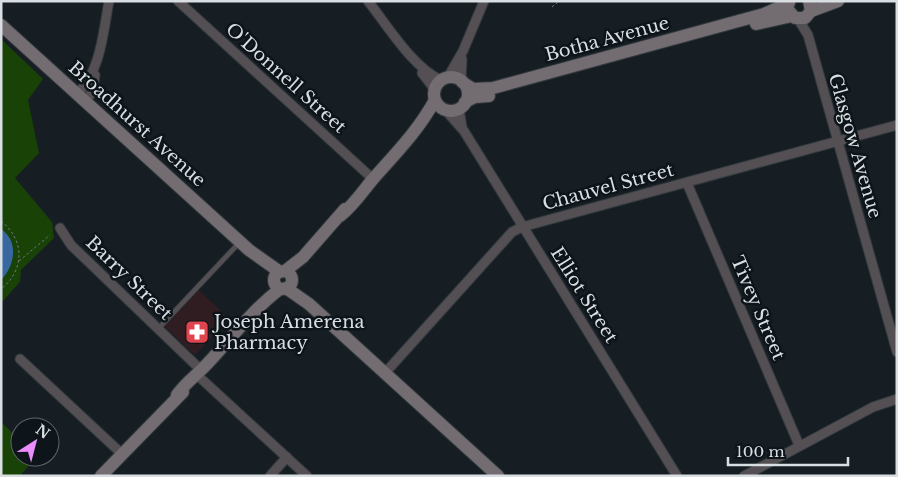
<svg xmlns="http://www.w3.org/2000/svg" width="898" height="477" viewBox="0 0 898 477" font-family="'Libre Baskerville',serif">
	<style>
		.commercial { fill: #301d21 }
		.green { fill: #184206 }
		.water { fill: #3968a1 }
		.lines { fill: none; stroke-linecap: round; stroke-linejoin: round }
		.lane-casing { stroke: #31393f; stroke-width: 6 }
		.street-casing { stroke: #31393f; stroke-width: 11 }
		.secondary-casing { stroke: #31393f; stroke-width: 14 }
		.path { stroke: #72797e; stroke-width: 1; stroke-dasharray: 2.5 2.5; stroke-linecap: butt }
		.lane { stroke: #534f52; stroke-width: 4.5 }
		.street { stroke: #534f52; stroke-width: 9 }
		.secondary { stroke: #736c71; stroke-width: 12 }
		.labels { text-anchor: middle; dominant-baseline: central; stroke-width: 5; stroke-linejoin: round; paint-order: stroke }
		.street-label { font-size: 18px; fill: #d9dee2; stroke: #0d141a }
		.poi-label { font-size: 18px; fill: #d9dee2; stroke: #0d141a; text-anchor: start }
	</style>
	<rect width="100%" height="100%" fill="#161e24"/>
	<path class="commercial" d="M199,290L229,319L195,355L164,326Z"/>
	<path class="green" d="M1,39L43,79L28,100L39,153L15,178L52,222L54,238L21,270L20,282L1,303Z
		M1,422L20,440V457H36L20,476H1Z"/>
	<path class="water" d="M1,229C19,241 15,266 1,280Z"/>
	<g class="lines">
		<g class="lane-casing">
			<path id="lane" d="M158,329L239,243"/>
		</g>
		<g class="street-casing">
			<path id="street" d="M178,1L373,179
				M368,1C387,25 413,68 441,80
				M798,19L808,35L897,352
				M422,73L436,91
				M448,77L463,51L484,1
				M461,80L462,59
				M77,94C101,71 103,33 109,1
				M86,101L93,90L95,75
				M459,109L462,127
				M448,113L464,131L677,476
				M687,183L799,445
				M60,228L71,245L201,370
				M20,359L122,454
				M385,373L512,232L522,227L897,125
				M196,374L307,476
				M270,476L287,457
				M744,476L873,407L897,399"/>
		</g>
		<g class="secondary-casing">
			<path id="secondary" d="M789,11L795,18H805L811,11L809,1
				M811,11L838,1
				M756,24L792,16
				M1,25L249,250L280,272
				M434 94a17 17 0 1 1 34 0a17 17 0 1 1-34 0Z
				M462,82L473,89L493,88L764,14L789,3
				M465,102L475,97L489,96
				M340,216C354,205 362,192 373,179C396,153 418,131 435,100
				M285,271L303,257L345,209
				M274 280a9 9 0 1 1 18 0a9 9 0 1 1-18 0Z
				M286,288L309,304L498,476
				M177,395C186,382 196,376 207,364C231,339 252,310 280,289
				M101,476L183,392"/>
		</g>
		<path class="path" d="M552,7L559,1
			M1,221C25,240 25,270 1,289
			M19,261L50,235"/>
		<use href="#lane" class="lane"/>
		<use href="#street" class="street"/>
		<use href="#secondary" class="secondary"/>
	</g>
	<defs>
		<g id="pharmacy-square" transform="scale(1.25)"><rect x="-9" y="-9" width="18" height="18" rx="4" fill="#e0444e" stroke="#0d141a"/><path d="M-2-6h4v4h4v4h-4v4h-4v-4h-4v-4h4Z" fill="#fff"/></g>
	</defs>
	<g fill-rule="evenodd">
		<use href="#pharmacy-square" x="197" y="332"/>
	</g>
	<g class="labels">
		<g class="street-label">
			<text transform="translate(607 39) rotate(-15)">Botha Avenue</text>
			<text transform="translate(286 78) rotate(42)">O'Donnell Street</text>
			<text transform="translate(137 124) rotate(42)">Broadhurst Avenue</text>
			<text transform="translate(855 146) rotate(74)">Glasgow Avenue</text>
			<text transform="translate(608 187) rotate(-15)">Chauvel Street</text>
			<text transform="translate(129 278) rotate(44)">Barry Street</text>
			<text transform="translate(584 295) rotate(58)">Elliot Street</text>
			<text transform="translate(758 308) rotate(67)">Tivey Street</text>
		</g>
		<g class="poi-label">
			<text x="214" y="322">Joseph Amerena<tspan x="214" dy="21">Pharmacy</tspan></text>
		</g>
	</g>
	<rect width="898" height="477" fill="none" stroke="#d9dee2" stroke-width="5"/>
	<g transform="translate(35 442) rotate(36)"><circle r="24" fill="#0d141a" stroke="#5f656a"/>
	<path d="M0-4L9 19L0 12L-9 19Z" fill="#eb8dfc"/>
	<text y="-8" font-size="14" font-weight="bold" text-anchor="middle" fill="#d9dee2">N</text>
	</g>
	<path d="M728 457v8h120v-8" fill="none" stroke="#d9dee2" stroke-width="2.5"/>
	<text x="736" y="457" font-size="15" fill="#d9dee2" stroke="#0d141a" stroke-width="4" paint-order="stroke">100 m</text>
</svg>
